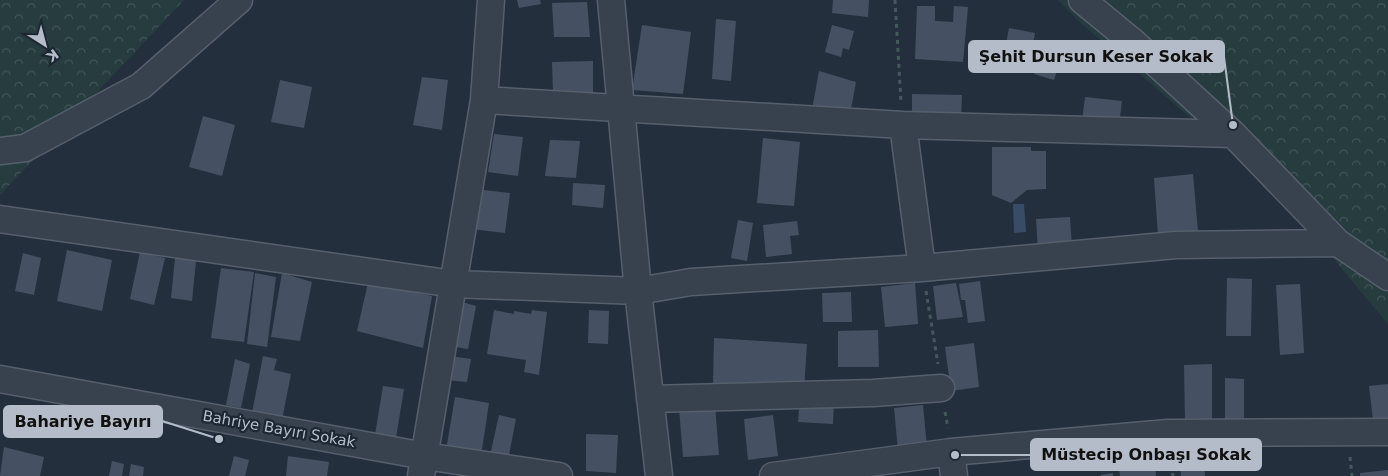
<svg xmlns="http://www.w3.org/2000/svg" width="1388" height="476" viewBox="0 0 1388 476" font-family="'DejaVu Sans',sans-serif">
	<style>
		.forest { fill: url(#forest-crowns) }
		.water { fill: #394c67 }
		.building { fill: #455162 }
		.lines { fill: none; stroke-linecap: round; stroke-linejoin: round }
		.minor-casing { stroke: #565f6c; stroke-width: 29 }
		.path { stroke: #44595c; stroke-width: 3; stroke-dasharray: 4 4; stroke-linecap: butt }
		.minor { stroke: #38414e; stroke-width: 26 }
		.labels { text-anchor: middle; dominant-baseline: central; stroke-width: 4.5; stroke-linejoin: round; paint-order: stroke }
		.street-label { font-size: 15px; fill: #b4bcc9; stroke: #1d2633 }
		.leader { fill: none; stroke: #b4bcc9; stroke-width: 2 }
		.callout-dot { fill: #b4bcc9; stroke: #1d2633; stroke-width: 2 }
		.callout { fill: #b4bcc9; stroke: #b4bcc9; stroke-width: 2 }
		.callout-label { font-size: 16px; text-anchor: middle; font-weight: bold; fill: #111 }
	</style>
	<defs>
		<pattern id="forest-crowns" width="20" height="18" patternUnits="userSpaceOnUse" patternTransform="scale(1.25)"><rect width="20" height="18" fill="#263c3f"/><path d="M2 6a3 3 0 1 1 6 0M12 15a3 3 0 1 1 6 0" fill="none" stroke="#435659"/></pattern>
	</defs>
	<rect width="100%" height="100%" fill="#242f3e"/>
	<path class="forest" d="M0,0H184L0,195Z
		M1058,0H1388V324L1283,198L1082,24Z"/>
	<path class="water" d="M1013,204H1024L1026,232L1014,233Z"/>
	<path class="building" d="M517,0H540L541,4L519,8Z
		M833,0H869L868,17L832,13Z
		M587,2L590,37H554L552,3Z
		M917,6H935V21L953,22L954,6L968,7L963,62L915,59Z
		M716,19L736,21L731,81L712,79Z
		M642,25L691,32L683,94L632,90Z
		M832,25L854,31L849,50L843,48L841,57L825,52Z
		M1009,28L1035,33L1029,64L1003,60Z
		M1036,43L1063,52L1054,80L1034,74L1037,67L1030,65Z
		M593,61V92H553L552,62Z
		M819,71L856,82L849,120L811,115Z
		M422,77L448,80L442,130L413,125Z
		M280,80L312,87L304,128L271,122Z
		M912,94L962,95L961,119L912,118Z
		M1085,97L1122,101L1119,125L1082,121Z
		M203,116L235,125L222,176L189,167Z
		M494,134L523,137L518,176L488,172Z
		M763,138L800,142L794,206L757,203Z
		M550,140L580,141L576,178L545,176Z
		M992,147H1031V151H1046V189L1027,190L1011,203L992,195Z
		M1193,174L1198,232L1158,236L1154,178Z
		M573,183L605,185L603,208L572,205Z
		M475,189L510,193L505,233L471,229Z
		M1070,217L1072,248L1038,250L1036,219Z
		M738,220L753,223L747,261L731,258Z
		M797,221L799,235L790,236L792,254L766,257L763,225Z
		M67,250L112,260L102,311L57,301Z
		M140,252L165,258L154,305L130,299Z
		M23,253L41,258L34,295L15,291Z
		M175,258L196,261L192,301L171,298Z
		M221,268L254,272L244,342L211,338Z
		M255,273L276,277L267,347L247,344Z
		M282,273L312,282L300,341L271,337Z
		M1227,278L1252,279L1251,336H1226Z
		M980,281L985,321L968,323L965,300H961L959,284Z
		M368,283L432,296L423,348L357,331Z
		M915,283L918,324L885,327L881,287Z
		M956,283L963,317L937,320L933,286Z
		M1300,284L1304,353L1280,355L1276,285Z
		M851,292L852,322H823L822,293Z
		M458,301L476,306L468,349L449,346Z
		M494,310L514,314V311L531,314L532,310L547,312L539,375L524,372L526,360L487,354Z
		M589,310L609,311L608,344L588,343Z
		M878,330L879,367H838V331Z
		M714,338L807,344L804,390L713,384Z
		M974,343L979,387L951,391L945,347Z
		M263,356L277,359L274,370L291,374L282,420L252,413Z
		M450,356L471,359L467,382L446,380Z
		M235,359L250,364L241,408L226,405Z
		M1212,364V421H1185L1184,365Z
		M1225,378L1244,379V422H1225Z
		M1388,384V426L1374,428L1369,386Z
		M383,386L404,389L395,444L374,441Z
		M455,397L489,403L481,456L446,450Z
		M800,399L834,401L833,424L798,422Z
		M715,405L719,455L683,457L679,408Z
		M923,405L927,447L898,450L894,408Z
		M499,415L516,419L507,465L489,460Z
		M773,415L778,456L748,460L744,419Z
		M586,434L618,435L616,473L586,471Z
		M4,447L44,457L40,476H0Z
		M234,456L249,460L245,476H229Z
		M288,456L329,462L327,476H286Z
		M112,461L124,464L122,476H109Z
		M1204,463L1205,476H1181L1180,465Z
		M131,464L144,467L143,476H129Z
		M1155,464L1156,476H1120L1119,468Z
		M1388,470V476H1360V473Z
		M1113,473V476H1101V475Z"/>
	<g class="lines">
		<g class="minor-casing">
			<path id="minor" d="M611,0L638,291L659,476
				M1082,0L1133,42L1233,134L1338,243L1388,277
				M484,100L903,125L1233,134
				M903,125L922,268
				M0,151L25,148L141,86L239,0
				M0,219L454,284L638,291L691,282L922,268L1176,245L1338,243
				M0,379L425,456L559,476
				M650,399L873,393L941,388
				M951,452L954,476
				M421,476L484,100L491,0
				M773,476L951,452L1168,433L1388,432"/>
		</g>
		<path class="path" d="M895,0L901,102
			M926,291L938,364
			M945,412L948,428
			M1171,457L1173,476
			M1350,457L1352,476"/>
		<use href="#minor" class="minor"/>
	</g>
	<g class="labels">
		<g class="street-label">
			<text transform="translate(279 429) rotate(10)">Bahriye Bayırı Sokak</text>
		</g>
	</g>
	<path class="leader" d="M1233 125L1224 57M219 439L162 421M955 455L1031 455"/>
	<g class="callout-dot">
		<circle cx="1233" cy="125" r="5"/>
		<circle cx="219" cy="439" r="5"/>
		<circle cx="955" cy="455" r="5"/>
	</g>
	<g class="callout">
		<rect x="969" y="41" width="255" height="31" rx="5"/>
		<rect x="4" y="406" width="158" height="31" rx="5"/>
		<rect x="1031" y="439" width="230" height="31" rx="5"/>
	</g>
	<g class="callout-label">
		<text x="1096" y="62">Şehit Dursun Keser Sokak</text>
		<text x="83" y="427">Bahariye Bayırı</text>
		<text x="1146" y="460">Müstecip Onbaşı Sokak</text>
	</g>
	<g transform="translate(45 45) rotate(144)" stroke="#1d2633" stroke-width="4" paint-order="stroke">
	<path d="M0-4L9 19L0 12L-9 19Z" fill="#b4bcc9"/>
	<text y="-8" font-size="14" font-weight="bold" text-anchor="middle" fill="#b4bcc9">K</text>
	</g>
</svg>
